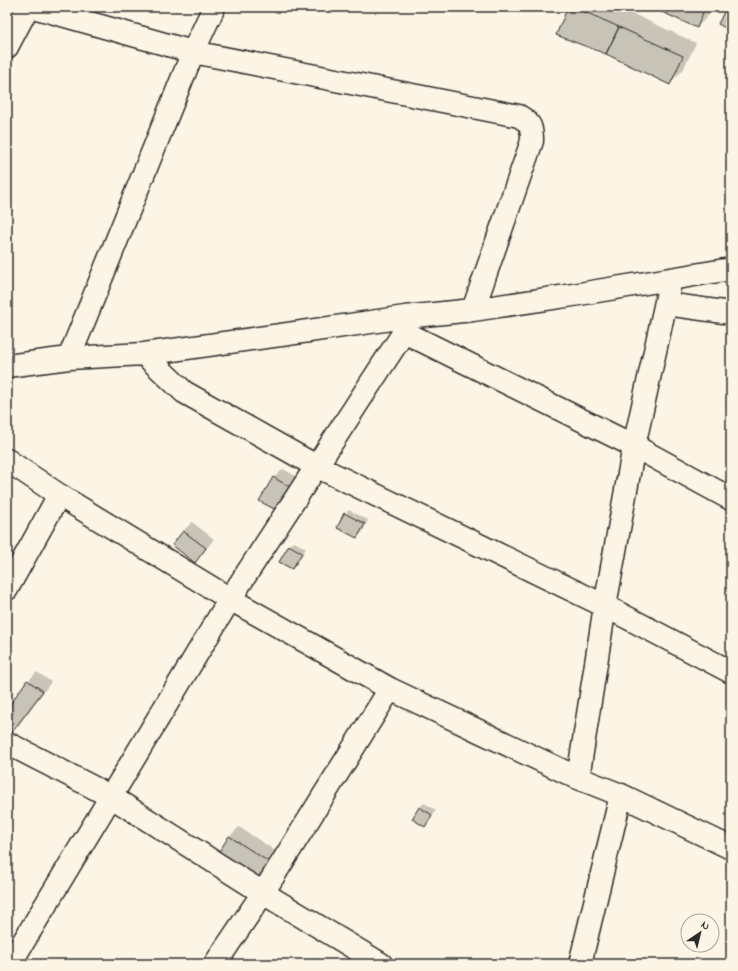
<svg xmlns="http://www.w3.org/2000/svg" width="738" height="971" viewBox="0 0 738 971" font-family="'Indie Flower',sans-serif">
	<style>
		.shadow { fill: #0003 }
		.building { fill: #c8c3b7; stroke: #2b2b2b }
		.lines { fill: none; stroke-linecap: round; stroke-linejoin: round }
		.minor-casing { stroke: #2b2b2b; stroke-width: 25 }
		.minor { stroke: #fcf5e5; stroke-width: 22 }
	</style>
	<rect width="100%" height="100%" fill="#fcf5e5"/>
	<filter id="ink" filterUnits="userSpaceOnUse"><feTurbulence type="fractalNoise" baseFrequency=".025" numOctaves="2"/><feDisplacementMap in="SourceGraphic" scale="8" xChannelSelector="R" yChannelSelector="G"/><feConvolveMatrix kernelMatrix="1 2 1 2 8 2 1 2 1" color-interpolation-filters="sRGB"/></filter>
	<g filter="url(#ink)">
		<path class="shadow" d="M569,7H618L696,43L683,70L670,83Z
			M653,7H713L711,13L697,27Z
			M729,8L731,10V30L725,13Z
			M283,469L301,479L279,511L274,478Z
			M349,510L368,520L362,533L357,537L345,514Z
			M192,522L214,539L204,552L195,561L183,531Z
			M294,542L306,548L297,564L292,568L290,546Z
			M37,672L51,682L18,726L9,735L7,710L28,681Z
			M424,803L436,810L430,821L425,826L413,819L420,807Z
			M239,827L277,852L265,871L256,880L218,855L230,836Z"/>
		<path class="building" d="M568,7H574L619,27L606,54L556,35Z
			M651,7H705L697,28Z
			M724,12L731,16V31L718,24Z
			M619,27L683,56L670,85L606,54Z
			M273,477L293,489L280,512L259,501Z
			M344,513L365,524L357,538L337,528Z
			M183,531L206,548L195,563L172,545Z
			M289,545L302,553L292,569L279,562Z
			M27,680L43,691L9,736L7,735V709Z
			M419,807L432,815L425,827L412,819Z
			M229,836L269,862L256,881L217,855Z"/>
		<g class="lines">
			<g class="minor-casing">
				<path id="minor" d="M33,7L193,52L519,116C531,123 532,128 532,141L473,310
					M7,47L28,7
					M666,304L731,313
					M404,332L634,446L731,499
					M144,354L184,392L316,466L605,606L731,672
					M69,358L193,52L214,7
					M7,366L69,358L144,354L288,334L405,317L473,310L573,295L731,269
					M7,460L59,495L230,599L390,689L578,778L621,795L731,848
					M7,589L59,495
					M7,743L110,796L263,893L381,964
					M578,778L605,606L634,446L671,279
					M10,964L230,599L404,332L405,317
					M215,964L263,893L390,689
					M580,964L621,795"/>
			</g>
			<use href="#minor" class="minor"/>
		</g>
	</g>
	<rect width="738" height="971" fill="none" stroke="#fcf5e5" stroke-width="24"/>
	<rect x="12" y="12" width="714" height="947" fill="none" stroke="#2b2b2b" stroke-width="1.5" filter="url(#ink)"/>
	<g transform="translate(700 933) rotate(35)"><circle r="19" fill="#fcf5e5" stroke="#a8a49b"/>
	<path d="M0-3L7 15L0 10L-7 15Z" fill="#2b2b2b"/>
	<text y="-6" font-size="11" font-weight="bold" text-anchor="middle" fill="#2b2b2b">N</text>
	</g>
</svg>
